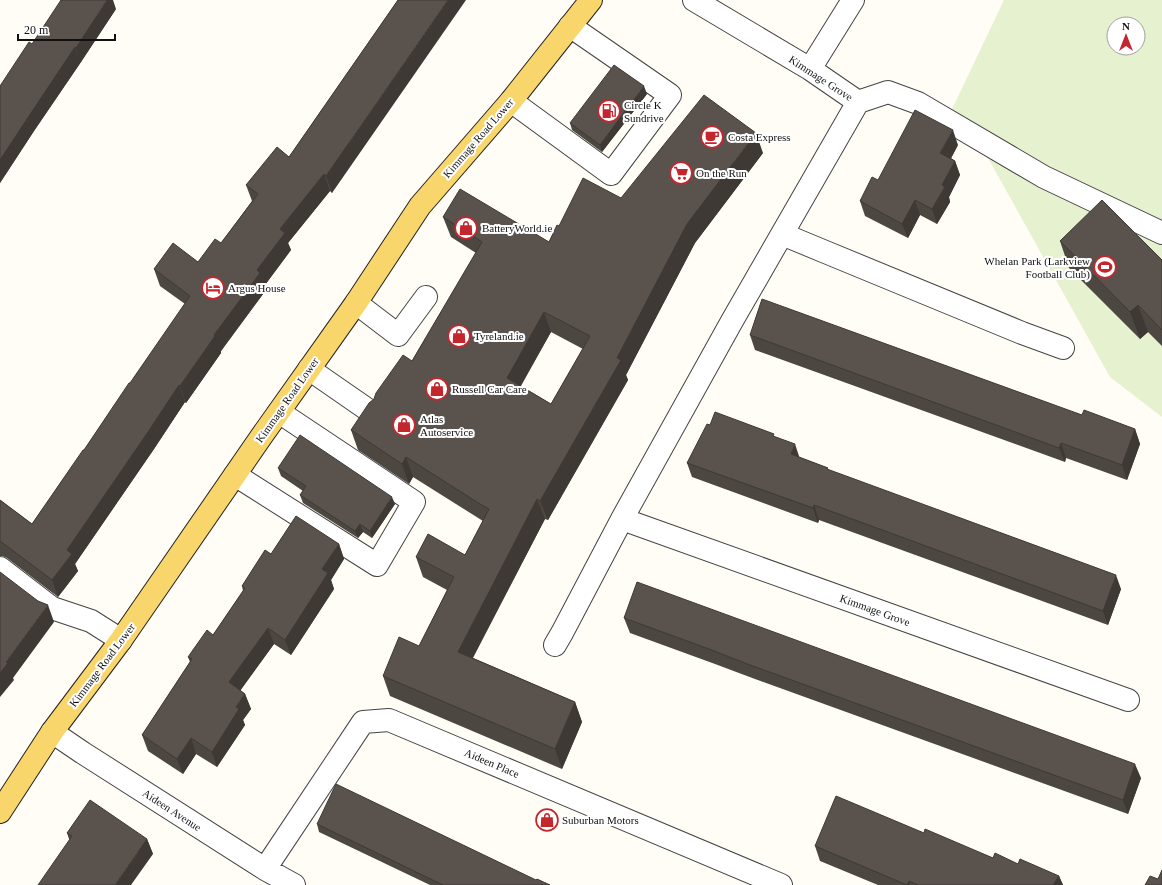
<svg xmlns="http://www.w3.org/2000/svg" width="1162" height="885" viewBox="0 0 1162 885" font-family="Georgia,serif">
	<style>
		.pitch { fill: #e6f2cf; fill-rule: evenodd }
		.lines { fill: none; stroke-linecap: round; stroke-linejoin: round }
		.minor-casing { stroke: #444; stroke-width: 24 }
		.major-casing { stroke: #222; stroke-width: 24 }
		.minor { stroke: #fff; stroke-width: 22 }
		.major { stroke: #f9d66b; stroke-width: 22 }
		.wall { fill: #4d4742; fill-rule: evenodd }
		.shaded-wall { fill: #3f3936 }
		.building { fill: #5a524d; stroke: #3f3936; fill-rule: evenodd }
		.labels { text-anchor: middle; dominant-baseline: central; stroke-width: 4; stroke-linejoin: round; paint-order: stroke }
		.street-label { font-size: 11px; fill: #111; stroke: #fff }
		.poi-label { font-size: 11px; fill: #111; stroke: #fff; text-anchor: start }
	</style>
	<rect width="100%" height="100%" fill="#fffdf5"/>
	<path class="pitch" d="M1004,0H1162V417L1110,377L988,158L944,126ZM1114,24H1138V48H1114Z"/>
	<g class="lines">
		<g class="minor-casing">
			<path id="minor" d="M810,69L853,0
				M511,101L611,174L670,95L570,26
				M858,102L888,92L918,103L1044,177L1162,233
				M782,234L823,251L1022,333L1063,348
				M356,303L398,335L426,297
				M309,369L371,412
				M235,475L377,565L414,502L279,412
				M622,519L1128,700
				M0,568L52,608L91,621L121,640
				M555,645L562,633L622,519L732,321L858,102L810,69L694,0
				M52,732L83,753L265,869L294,885
				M265,869L363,722L389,720L781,885"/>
		</g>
		<g class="major-casing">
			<path id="major" d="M0,812L52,732L121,640L261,437L356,303L420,206L511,101L591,0"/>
		</g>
		<use href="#minor" class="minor"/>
		<use href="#major" class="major"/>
	</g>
	<path class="wall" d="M398,0L332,193L330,191L288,243L291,250L265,285L266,290L221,351V353L186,403L185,402L154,449L75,564L78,571L58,597L7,558L2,556H0V500L32,524L84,450L185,304L160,286L154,269L198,262L221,243L252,201L246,185L289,157Z
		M116,9L81,62L34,131L0,183V86L32,44Z
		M647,94L602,152L572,130L570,123Z
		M958,145L951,158L955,161L960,175L949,197L950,202L937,224L920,215L908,238L865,216L860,201L878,180Z
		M763,153L695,243L626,375L628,380L548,520L545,519L473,658L575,702L582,722L562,769L390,696L383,676L419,646L447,590L423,577L416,557L465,555L483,521L413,477L409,484L358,450L351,430L374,399L412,361L476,253L451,237L443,217L549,242L559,226L621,198ZM551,332L583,349L551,404L521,386Z
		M1060,241L1162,260V346L1148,332L1140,339L1069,268Z
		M750,335L1082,415L1135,429L1140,444L1127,480L1066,458L1065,462L755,350Z
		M710,425L775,437L799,457L828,468V470L1121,589L1108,625L819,520L818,523L692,477L687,463Z
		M278,468L395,504L372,538L363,532L358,538L303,503L300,495L303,491L281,476Z
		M339,544L344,559L331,580L334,589L291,655L274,644L240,690L245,694L251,709L243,720L245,725L217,767L196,754L183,774L148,751L142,735L190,662L188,657L213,635L243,591L242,586L271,554Z
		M624,618L1141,778L1128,814L755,679L715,664L630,633Z
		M317,824L550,885H430L319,832Z
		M67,833L147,839L153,854L69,839Z
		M924,833L993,858L1018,864L1059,876L1063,885H878L820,861L815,846Z"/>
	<path class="shaded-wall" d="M107,0H113L116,9L81,62L76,48Z
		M448,0H466L332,193L326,176Z
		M75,47L81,62L34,131L0,183V160L29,116Z
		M644,86L647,94L602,152L600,145Z
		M953,130L958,145L946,168L940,153Z
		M756,133L763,153L695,243L626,375L628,380L548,520L540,501L687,224Z
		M955,161L960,175L949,197L950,202L937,224L932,209L942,185Z
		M324,174L330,191L288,243L291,250L265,285L266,290L221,351V353L186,403L180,386L257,270L280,229Z
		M915,200L920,215L908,238L902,224Z
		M1138,305L1148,332L1140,339L1130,312Z
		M544,312L551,332L514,397L507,378Z
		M179,385L185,402L154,449L75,564L78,571L58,597L52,580L67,550Z
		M1135,429L1140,444L1127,480L1122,465Z
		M1061,443L1066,458L1065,462L1059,448Z
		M795,444L800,459L791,454Z
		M406,457L413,477L409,484L402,464Z
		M392,497L395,504L372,538L370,531Z
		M537,499L545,519L465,672L458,652Z
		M814,505L819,520L818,523L813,508Z
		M360,524L363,532L358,538L355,531Z
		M339,544L344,559L331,580L334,589L291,655L285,640L322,569Z
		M1116,575L1121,589L1108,625L1103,611Z
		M48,605L54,622L13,678L14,680L0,697V673L6,662Z
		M268,628L274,644L235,698L229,682Z
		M245,694L251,709L243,720L245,725L217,767L212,752L236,707Z
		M575,702L582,722L562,769L555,749Z
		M191,738L196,754L183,774L177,759Z
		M1135,764L1141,778L1128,814L1123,800Z
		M147,839L153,854L131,885H115Z
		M1059,876L1063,885H1053Z
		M909,881L910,885H907Z"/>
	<path class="building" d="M61,0H107L76,48L75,47L29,116L0,160V86L29,42L32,44Z
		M398,0H448L326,176L324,174L280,229L285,233L257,270L260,273L214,335L215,336L180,386L179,385L148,432L67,550L72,554L52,580L0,541V500L32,524L83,450H84L129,383H130L190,296L154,269L173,243L198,262L215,239L221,243L258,194L246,185L277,147L289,157Z
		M614,65L644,86L600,145L570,123Z
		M704,95L756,133L687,224L617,358L621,360L540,501L537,499L458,652L575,702L555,749L383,676L399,637L419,646L454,577L416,557L428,534L465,555L489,509L480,504L406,457L402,464L351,430L369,403L374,399L376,393L403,355L412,361L482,242L443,217L460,189L549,242L557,225L559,226L583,178L621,198ZM544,312L590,336L551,404L507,378Z
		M915,110L953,130L940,153L955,161L942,185L945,187L932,209L915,200L902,224L860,201L872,177L878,180Z
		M1102,200L1162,260V330L1138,305L1130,312L1060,241Z
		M762,299L1082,415L1084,410L1135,429L1122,465L1061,443L1059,448L750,335Z
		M715,412L774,434L773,436L795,444L791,454L828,468L827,469L1116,575L1103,611L814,505L813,508L687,463L707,424L710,425Z
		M300,435L392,497L370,531L360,524L355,531L300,495L306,486L278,468Z
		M296,516L339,544L322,569L328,573L285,640L268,628L229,682L245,694L236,707L239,709L212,752L191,738L177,759L142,735L192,659L188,657L207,630L213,635L245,588L242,586L265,550L271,554Z
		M0,572L38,601L48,605L6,662L8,663L0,673Z
		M637,582L1135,764L1123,800L750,665L709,649L624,618Z
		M336,784L536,880L537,879L550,885H443L317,824Z
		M836,796L924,833L925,829L993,858L995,853L1018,864L1020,859L1059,876L1053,885H918L909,881L907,885L815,846Z
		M90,800L147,839L115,885H38L72,836L67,833Z
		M1162,870V885H1145L1150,876L1158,879Z"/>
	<defs>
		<g id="fuel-ring" transform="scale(1.15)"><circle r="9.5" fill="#fff" stroke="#c4262e" stroke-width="1.5"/><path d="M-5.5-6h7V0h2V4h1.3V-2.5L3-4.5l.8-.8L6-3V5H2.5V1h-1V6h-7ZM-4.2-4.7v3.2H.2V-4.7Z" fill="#c4262e"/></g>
		<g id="cafe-ring" transform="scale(1.15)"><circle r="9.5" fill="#fff" stroke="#c4262e" stroke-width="1.5"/><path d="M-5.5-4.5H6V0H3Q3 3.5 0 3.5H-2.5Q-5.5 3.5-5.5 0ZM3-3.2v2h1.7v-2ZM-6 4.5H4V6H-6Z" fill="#c4262e"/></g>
		<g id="supermarket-ring" transform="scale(1.15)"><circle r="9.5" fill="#fff" stroke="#c4262e" stroke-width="1.5"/><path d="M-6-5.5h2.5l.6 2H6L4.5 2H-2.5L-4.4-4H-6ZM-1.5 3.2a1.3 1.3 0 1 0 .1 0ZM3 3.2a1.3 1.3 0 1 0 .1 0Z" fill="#c4262e"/></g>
		<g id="shop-ring" transform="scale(1.15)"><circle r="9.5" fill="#fff" stroke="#c4262e" stroke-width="1.5"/><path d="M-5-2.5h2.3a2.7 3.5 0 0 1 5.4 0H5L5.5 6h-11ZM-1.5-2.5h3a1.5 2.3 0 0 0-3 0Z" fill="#c4262e"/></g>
		<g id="stadium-ring" transform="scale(1.15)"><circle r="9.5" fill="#fff" stroke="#c4262e" stroke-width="1.5"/><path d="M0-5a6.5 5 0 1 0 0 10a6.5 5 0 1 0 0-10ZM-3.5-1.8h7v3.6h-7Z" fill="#c4262e"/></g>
		<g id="hotel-ring" transform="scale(1.15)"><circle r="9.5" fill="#fff" stroke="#c4262e" stroke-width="1.5"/><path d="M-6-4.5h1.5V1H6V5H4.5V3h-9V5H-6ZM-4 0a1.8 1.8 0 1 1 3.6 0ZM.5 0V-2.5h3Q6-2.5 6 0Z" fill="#c4262e"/></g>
	</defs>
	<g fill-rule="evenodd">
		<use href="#fuel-ring" x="609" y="111"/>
		<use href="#cafe-ring" x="712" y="137"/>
		<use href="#supermarket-ring" x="681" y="173"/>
		<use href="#shop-ring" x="466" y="228"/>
		<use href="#stadium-ring" x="1105" y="267"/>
		<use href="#hotel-ring" x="213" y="288"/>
		<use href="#shop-ring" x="459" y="336"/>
		<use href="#shop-ring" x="437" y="389"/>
		<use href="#shop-ring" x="404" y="425"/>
		<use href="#shop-ring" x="547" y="820"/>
	</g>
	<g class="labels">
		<g class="street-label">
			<text transform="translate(821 78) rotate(33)">Kimmage Grove</text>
			<text transform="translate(478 138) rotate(-49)">Kimmage Road Lower</text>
			<text transform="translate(287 400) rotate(-55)">Kimmage Road Lower</text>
			<text transform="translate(875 610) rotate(20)">Kimmage Grove</text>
			<text transform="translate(102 665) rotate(-53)">Kimmage Road Lower</text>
			<text transform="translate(492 763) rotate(23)">Aideen Place</text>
			<text transform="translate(172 810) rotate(33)">Aideen Avenue</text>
		</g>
		<g class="poi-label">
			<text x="624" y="105">Circle K<tspan x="624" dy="13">Sundrive</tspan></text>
			<text x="728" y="137">Costa Express</text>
			<text x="696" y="173">On the Run</text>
			<text x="482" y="228">BatteryWorld.ie</text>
			<text x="1090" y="261" text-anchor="end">Whelan Park (Larkview<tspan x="1090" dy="13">Football Club)</tspan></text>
			<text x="228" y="288">Argus House</text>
			<text x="474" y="336">Tyreland.ie</text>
			<text x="452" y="389">Russell Car Care</text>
			<text x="420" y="419">Atlas<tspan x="420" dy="13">Autoservice</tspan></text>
			<text x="562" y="820">Suburban Motors</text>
		</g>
	</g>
	<g transform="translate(1126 36)"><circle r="19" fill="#ffffff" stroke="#a0a0a0"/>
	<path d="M0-3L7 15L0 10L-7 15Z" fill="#c4262e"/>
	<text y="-6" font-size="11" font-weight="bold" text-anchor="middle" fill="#111111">N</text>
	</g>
	<path d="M18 34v6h97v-6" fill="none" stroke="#111111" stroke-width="2"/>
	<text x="24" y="34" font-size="12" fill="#111111" stroke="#ffffff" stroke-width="3" paint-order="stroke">20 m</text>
</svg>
